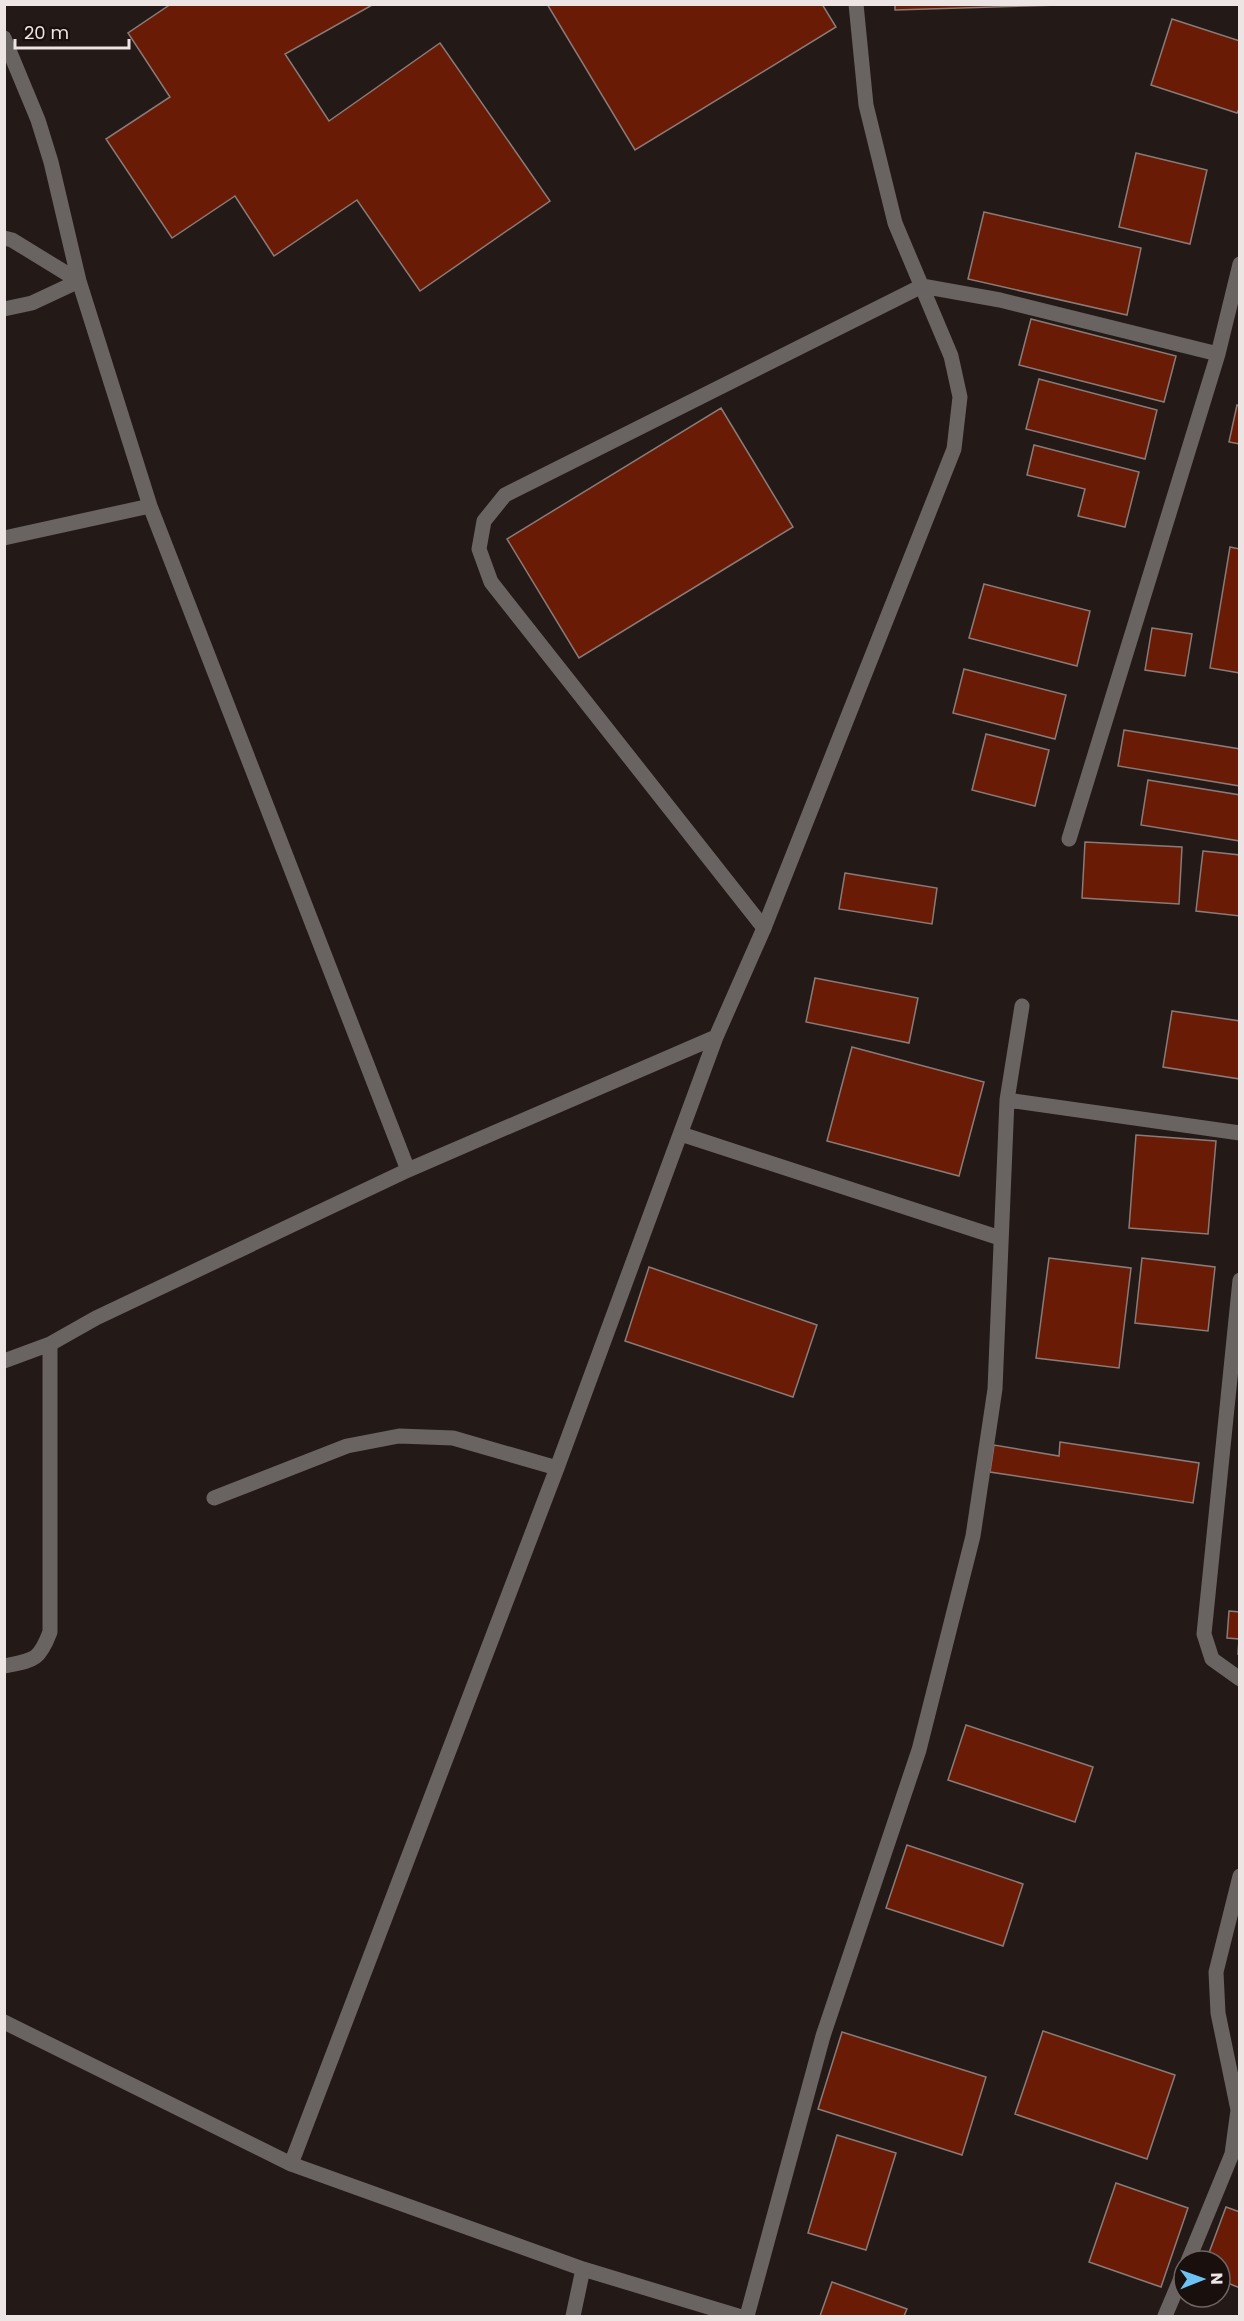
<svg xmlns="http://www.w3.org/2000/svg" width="1244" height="2321" viewBox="0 0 1244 2321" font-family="Poppins,sans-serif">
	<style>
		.building { fill: #6a1b06; stroke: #897b78; stroke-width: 1.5 }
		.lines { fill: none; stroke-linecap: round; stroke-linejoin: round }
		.lane { stroke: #696362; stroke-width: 15 }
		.street { stroke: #696362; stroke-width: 15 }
	</style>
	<rect width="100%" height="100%" fill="#231916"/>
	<path class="building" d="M171,4H374L285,54L329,121L440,43L550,201L420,291L357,200L274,256L235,196L172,238L106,139L170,97L128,33Z
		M547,4H822L836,27L635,150Z
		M895,4H1059V5L895,10Z
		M1172,19L1240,41V107L1237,113L1151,85Z
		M1136,153L1207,170L1190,244L1119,227Z
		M984,212L1141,248L1127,315L968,279Z
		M1031,319L1176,356L1164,402L1019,365Z
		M1039,379L1157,410L1145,459L1026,429Z
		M1237,405L1240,406V444L1229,442Z
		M721,408L793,527L579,658L507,539Z
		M1034,445L1139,472L1125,527L1078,516L1085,489L1027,475Z
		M1230,547L1240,549V673L1210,668Z
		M984,584L1090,611L1077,666L969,638Z
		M1152,628L1192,634L1185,676L1145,670Z
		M964,669L1066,695L1055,739L953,713Z
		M1124,730L1240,749V786L1118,766Z
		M986,734L1049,750L1035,806L972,790Z
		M1148,780L1240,795V841L1141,825Z
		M1085,842L1182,847L1179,904L1082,898Z
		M1203,851L1240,855V916L1196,911Z
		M845,873L937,888L932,924L839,909Z
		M815,978L918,998L909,1043L806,1022Z
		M1172,1011L1240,1021V1079L1163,1067Z
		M852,1047L984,1082L959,1176L827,1141Z
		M1136,1135L1216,1141L1208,1234L1129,1228Z
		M1049,1258L1131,1268L1119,1368L1036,1358Z
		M1142,1258L1215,1267L1208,1331L1135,1323Z
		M649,1267L817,1325L793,1397L625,1341Z
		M1060,1442L1199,1463L1193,1503L990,1472L994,1445L1059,1456Z
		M1229,1611L1240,1612V1654H1238L1239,1639L1227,1638Z
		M966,1725L1093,1767L1075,1822L948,1780Z
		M907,1845L1023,1884L1003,1946L886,1908Z
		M1043,2031L1175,2075L1147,2159L1015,2114Z
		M842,2032L986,2077L962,2155L818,2109Z
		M837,2135L896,2153L866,2250L808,2233Z
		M1116,2183L1188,2208L1161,2287L1089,2262Z
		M1226,2207L1240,2212V2288L1220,2280V2261H1206Z
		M832,2282L907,2309L904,2316H820Z"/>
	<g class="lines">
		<path class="lane" d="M764,928L491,582L479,549L484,521L505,495L922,286"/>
		<path class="street" d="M4,38L38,120L51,162L79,281L32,303L4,309
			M4,238L12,240L79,281L150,506L408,1170
			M922,286L1000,300L1218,354
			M4,538L150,506
			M1069,839L1218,354L1240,264
			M1007,1100L1240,1133
			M681,1134L1000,1238
			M1240,1280L1204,1634L1212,1659L1240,1679
			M4,1361L50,1344L96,1318L408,1170L716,1037
			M214,1498L347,1446L399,1436L453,1438L557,1468
			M4,1666C34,1660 39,1661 50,1632V1344
			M4,2022L291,2164L583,2269L738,2316
			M291,2164L557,1468L716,1037L764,928L954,449L960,397L951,356L895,223L866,105L856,4
			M1188,2261L1232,2154L1238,2110L1218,2013L1216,1972L1240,1876
			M573,2316L583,2269
			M747,2316L823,2036L919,1750L973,1536L995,1389L1007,1100L1022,1006
			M1165,2316L1184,2271"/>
	</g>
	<rect width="1244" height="2321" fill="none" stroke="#ede5e3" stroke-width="12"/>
	<g transform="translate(1202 2279) rotate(89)"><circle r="28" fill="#19100d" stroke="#6e6563" stroke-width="1.5"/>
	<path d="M0-4.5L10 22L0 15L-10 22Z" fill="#6ec2f3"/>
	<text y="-9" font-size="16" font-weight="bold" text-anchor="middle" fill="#ede5e3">N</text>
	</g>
	<path d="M15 39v9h114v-9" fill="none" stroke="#ede5e3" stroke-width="3"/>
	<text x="24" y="39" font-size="18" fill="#ede5e3" stroke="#19100d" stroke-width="4.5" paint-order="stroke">20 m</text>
</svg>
